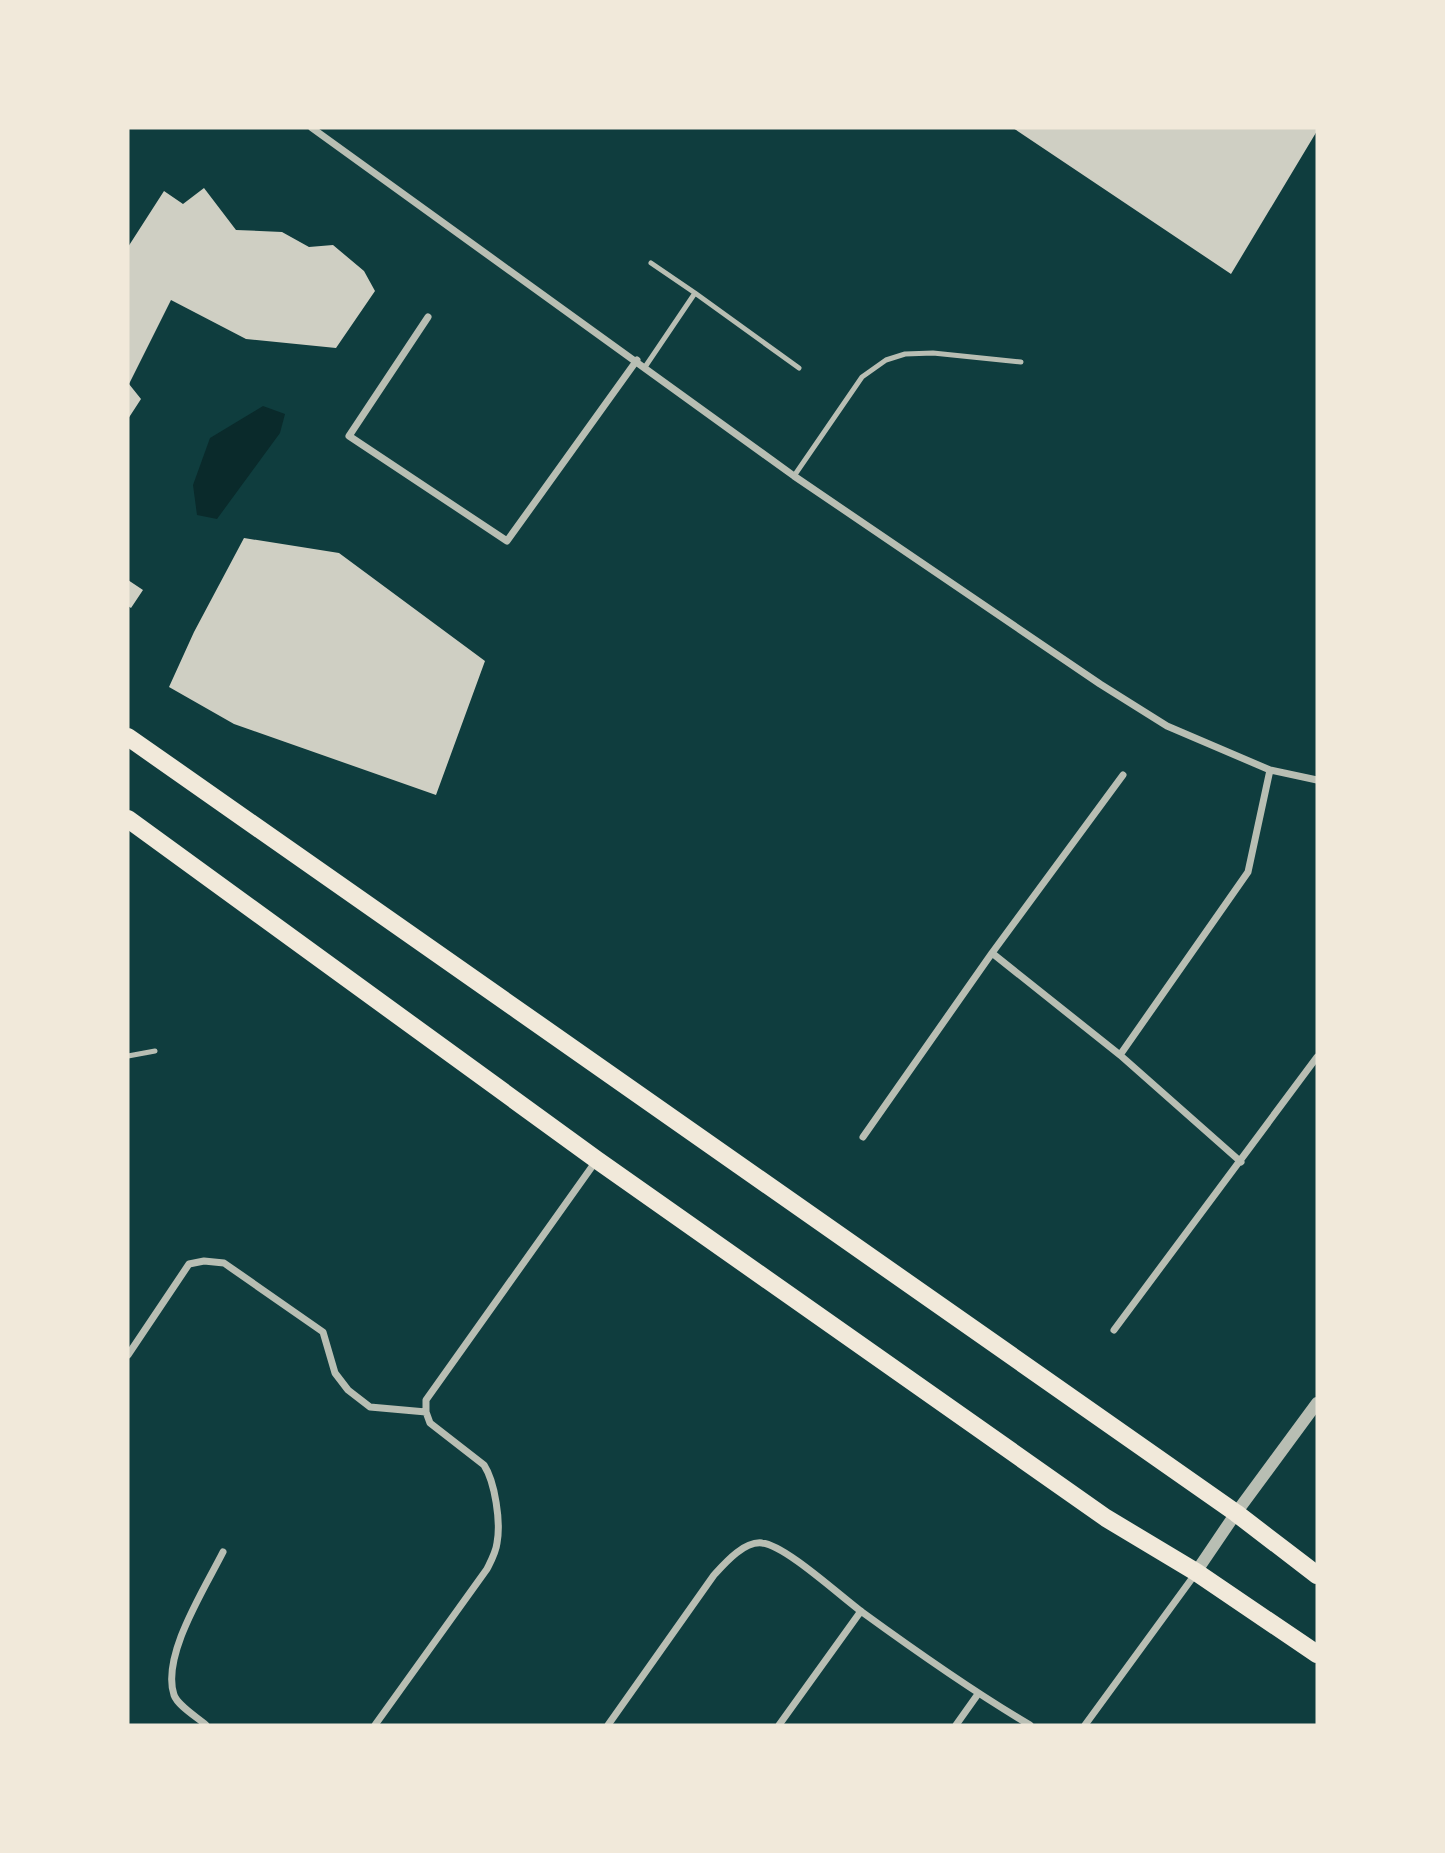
<svg xmlns="http://www.w3.org/2000/svg" width="1445" height="1853" viewBox="0 0 1445 1853" font-family="Montserrat,sans-serif">
	<style>
		.water { fill: #0a2a2b }
		.building { fill: #cfcfc3 }
		.lines { fill: none; stroke-linecap: round; stroke-linejoin: round }
		.service { stroke: #b8beb3; stroke-width: 5 }
		.minor { stroke: #b8beb3; stroke-width: 7 }
		.tertiary { stroke: #b8beb3; stroke-width: 12 }
		.primary { stroke: #f1e9da; stroke-width: 18 }
	</style>
	<rect width="100%" height="100%" fill="#0f3d3e"/>
	<path class="water" d="M263,406L285,414L280,433L217,519L197,515L193,485L210,438Z"/>
	<path class="building" d="M1013,128H1317V131L1231,274Z
		M204,188L236,230L282,232L309,247L333,245L364,271L375,291L336,348L246,339L171,300L129,384L141,399L128,419V247L164,191L183,204Z
		M244,538L339,553L485,661L436,795L234,724L169,687L194,632Z
		M128,580L143,590L131,608L128,606Z"/>
	<g class="lines">
		<path class="service" d="M651,263L695,293
			M645,367L695,293L799,368
			M794,476L862,377L886,360L905,354L933,353L1021,362
			M128,1056L155,1051"/>
		<path class="minor" d="M312,128L794,476L1100,684L1167,726L1270,770L1317,780
			M428,317L349,436L507,541L637,360
			M992,953L1120,1055
			M863,1137L992,953L1123,775
			M1241,1162L1120,1055L1248,872L1270,770
			M1114,1330L1317,1057
			M128,1355L189,1264L204,1261L224,1263L323,1332L335,1373L348,1390L370,1407L426,1412
			M206,1725C197,1717 178,1706 174,1695C161,1656 205,1588 223,1552
			M375,1725L487,1569C491,1561 496,1552 497,1543C501,1522 495,1482 484,1465L430,1423L426,1412V1400L596,1161
			M608,1725L714,1575C725,1563 744,1541 762,1543C785,1545 840,1596 862,1612C917,1652 972,1691 1030,1725
			M779,1725L861,1611
			M956,1725L978,1694
			M1085,1725L1196,1573"/>
		<path class="tertiary" d="M1196,1572L1236,1513L1317,1403"/>
		<path class="primary" d="M128,737L1236,1513L1317,1575
			M128,819L597,1160L1106,1518L1196,1572L1317,1654"/>
	</g>
	<rect width="1445" height="1853" fill="none" stroke="#f1e9da" stroke-width="259"/>
</svg>
